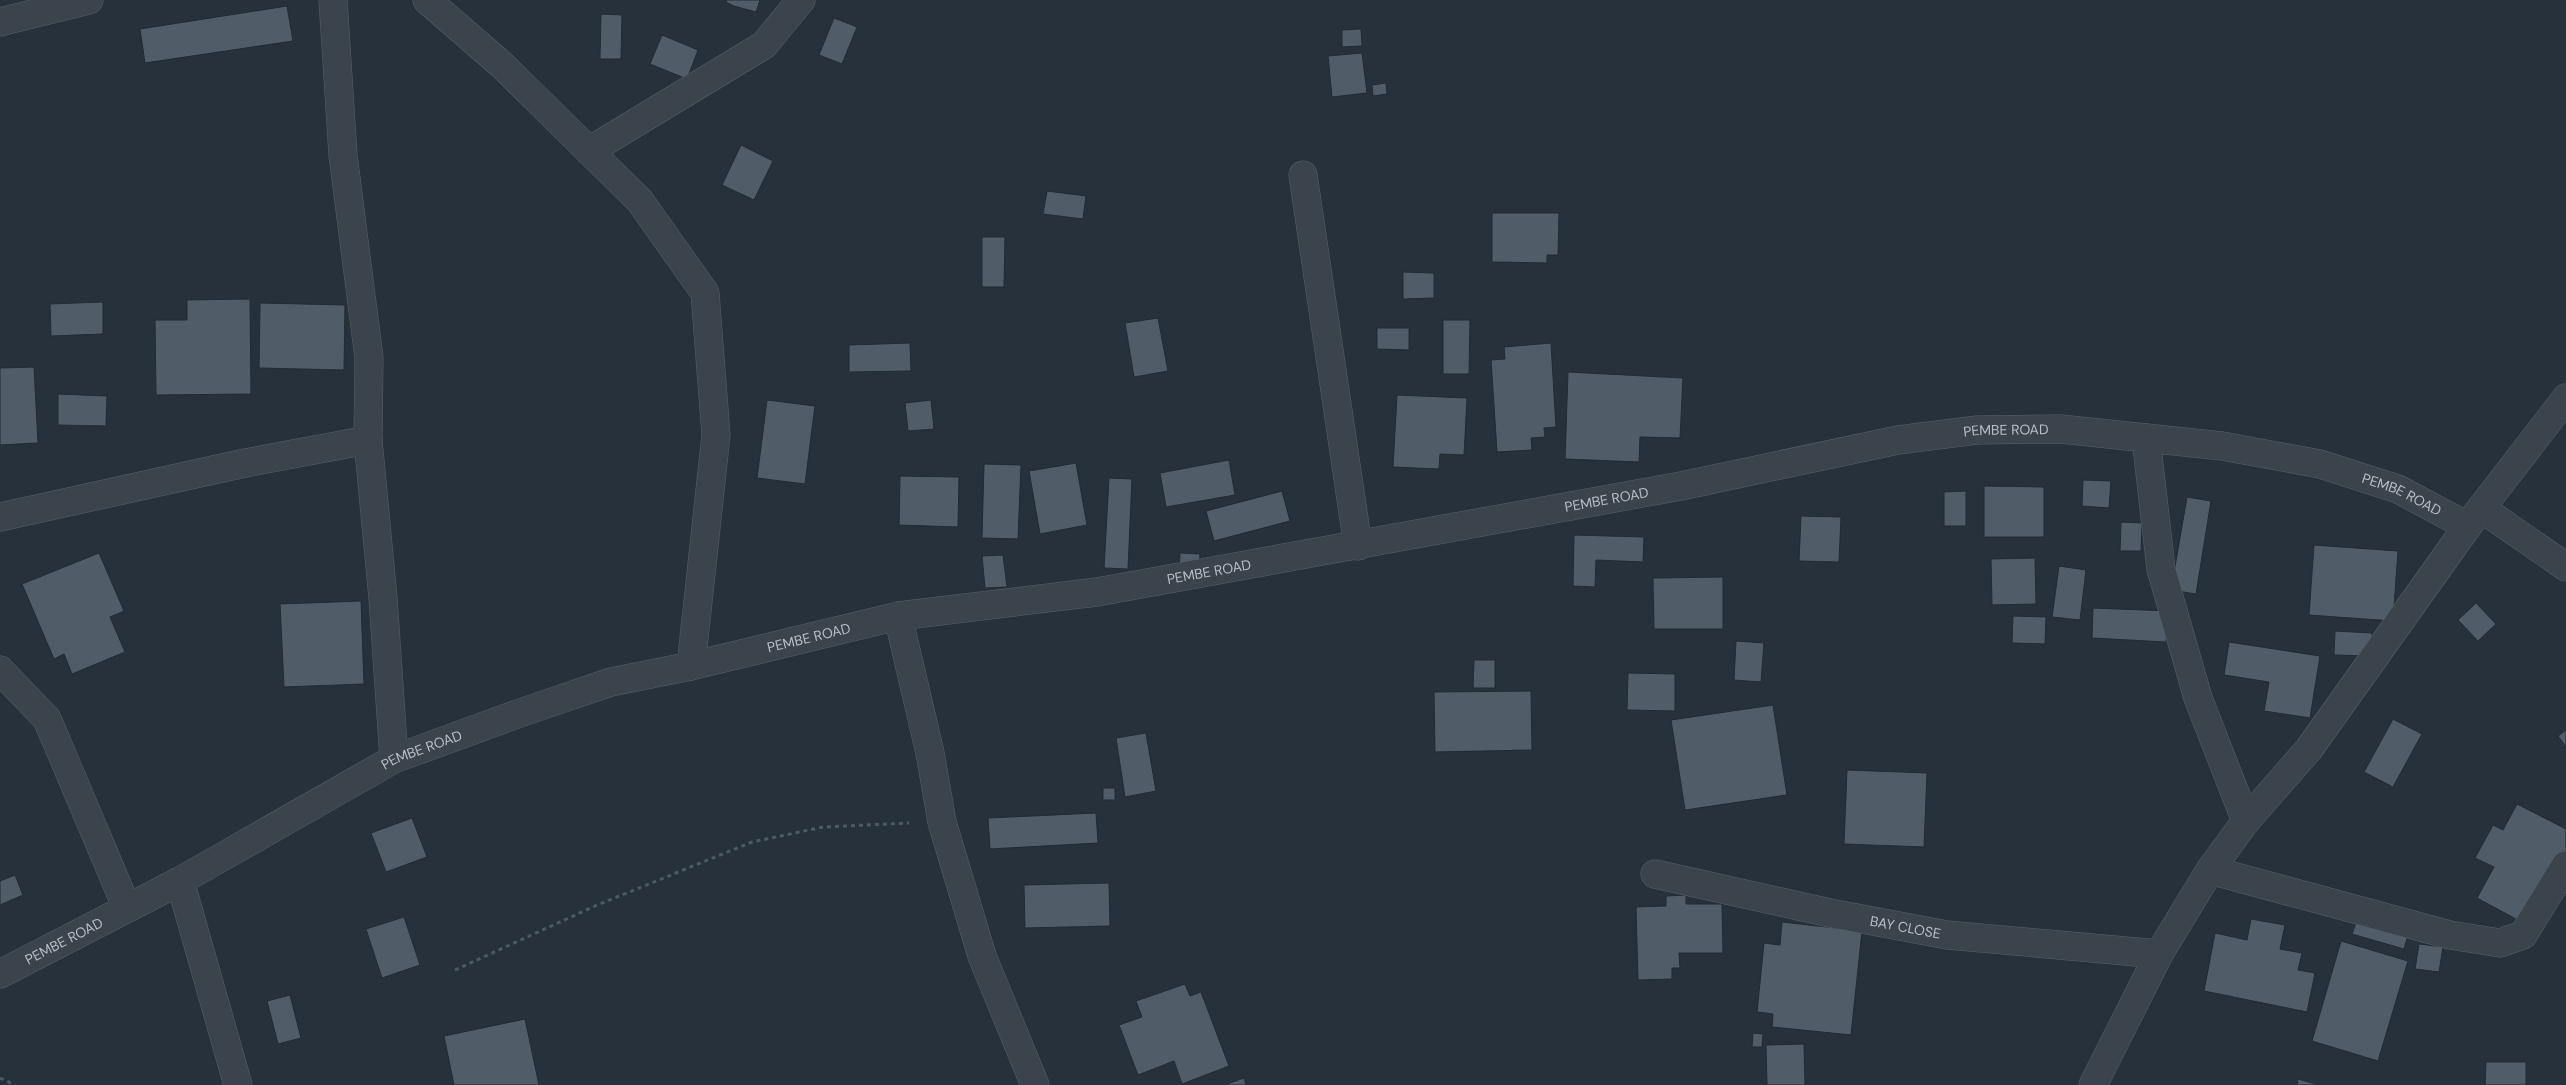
<svg xmlns="http://www.w3.org/2000/svg" width="2566" height="1085" viewBox="0 0 2566 1085" font-family="'DM Sans',sans-serif">
	<style>
		.building { fill: #505c67; stroke: #222a33 }
		.lines { fill: none; stroke-linecap: round; stroke-linejoin: round }
		.minor-casing { stroke: #59616a; stroke-width: 29 }
		.path { stroke: #4b5c5e; stroke-width: 3; stroke-dasharray: 4 4; stroke-linecap: butt }
		.minor { stroke: #3b434c; stroke-width: 28 }
		.labels { text-anchor: middle; dominant-baseline: central; stroke-width: 4; stroke-linejoin: round; paint-order: stroke }
		.street-label { font-size: 14px; fill: #b7bec7; stroke: #202831 }
	</style>
	<rect width="100%" height="100%" fill="#27313b"/>
	<path class="building" d="M726,0H760L756,12L734,6L726,2Z
		M287,6L293,41L145,63L140,29Z
		M601,14L622,15L621,59H600Z
		M834,18L857,27L842,64L819,55Z
		M1361,29L1362,46L1342,47V30Z
		M662,35L698,50L687,79L650,64Z
		M1362,53L1367,93L1332,97L1328,56Z
		M1386,83L1387,94L1373,96L1372,85Z
		M741,145L773,161L754,200L722,185Z
		M1047,191L1086,196L1083,219L1043,214Z
		M1492,213H1559L1558,255H1547V263L1492,262Z
		M982,237H1005L1004,287H982Z
		M1403,272L1434,273V298L1403,299Z
		M250,299L251,394L156,395L155,320H187V300Z
		M103,302V334L51,336L50,304Z
		M260,303L345,305L344,370L259,368Z
		M1158,318L1168,371L1134,377L1125,323Z
		M1443,320H1470L1469,374H1443Z
		M1377,328H1409V350L1377,349Z
		M910,343L911,371L849,372V345Z
		M1551,343L1556,427L1544,428L1545,437L1531,438L1532,450L1497,452L1491,360L1505,359L1504,347Z
		M34,367L38,443L0,445V368Z
		M1568,372L1683,378L1680,438L1640,437L1639,462L1565,459Z
		M58,394L107,396L106,426L58,425Z
		M1397,395L1467,398L1464,455L1440,454L1439,469L1393,467Z
		M767,400L815,406L805,484L757,478Z
		M931,400L934,429L908,431L905,403Z
		M1229,460L1235,495L1166,507L1160,473Z
		M1076,463L1087,525L1040,534L1029,471Z
		M984,464L1021,465L1018,539L982,538Z
		M900,476L959,477L958,527L899,525Z
		M1109,478L1132,479L1128,569L1104,568Z
		M2083,480L2111,481L2109,508L2082,506Z
		M1984,486L2044,487V537H1984Z
		M1282,491L1290,521L1214,541L1206,511Z
		M1966,491V526H1944V492Z
		M2187,497L2211,501L2196,594L2171,590Z
		M1801,516L1841,517L1839,562L1799,561Z
		M2121,522L2142,523L2141,551H2120Z
		M1574,535L1644,537L1643,562L1596,560L1595,587L1573,586Z
		M2314,545L2398,551L2393,621L2309,615Z
		M99,553L124,611L110,617L125,652L72,674L64,654L54,659L22,584Z
		M1180,553L1200,554L1199,571H1179Z
		M1003,555L1007,587L985,588L982,556Z
		M2035,558L2036,604L1992,605L1991,559Z
		M2059,566L2086,570L2080,620L2052,617Z
		M1723,577V629H1654L1653,578Z
		M361,601L364,684L284,687L280,604Z
		M2476,603L2496,624L2478,641L2458,620Z
		M2093,608L2168,611L2166,642L2092,638Z
		M2013,616L2046,617L2045,644L2012,643Z
		M2335,631L2372,633L2371,656L2334,655Z
		M1736,641L1764,643L1761,682L1734,680Z
		M2229,642L2320,656L2310,718L2264,711L2269,682L2224,675Z
		M1474,660H1495V688H1473Z
		M1628,673L1675,674V711L1627,710Z
		M1531,691L1532,750L1435,752L1434,692Z
		M1773,705L1787,795L1685,810L1671,720Z
		M2393,719L2422,734L2393,787L2364,772Z
		M2566,730V747L2558,736Z
		M1146,733L1156,791L1125,797L1116,738Z
		M1847,770L1927,773L1924,847L1844,844Z
		M1103,788H1115V800H1103Z
		M2517,804L2566,829V859L2529,926L2477,898L2494,867L2475,858L2493,825L2503,830Z
		M1096,813L1098,843L990,849L988,818Z
		M412,818L427,857L386,872L371,833Z
		M15,875L23,895L0,905V881Z
		M1109,883L1110,926L1025,928L1024,885Z
		M1686,895V904H1722L1723,953H1679L1680,968H1672V979L1638,980L1636,907L1666,906V896Z
		M404,917L420,965L382,978L366,929Z
		M2251,919L2285,925L2280,949L2302,953L2298,970L2315,973L2307,1012L2204,991L2215,933L2247,940Z
		M2357,920L2408,935L2404,949L2352,934Z
		M1782,922L1862,931L1851,1035L1772,1027L1773,1014L1757,1012L1764,943L1780,945Z
		M2341,941L2408,961L2378,1061L2312,1041Z
		M2419,944L2443,947L2439,972L2415,969Z
		M1185,984L1190,996L1201,992L1229,1066L1182,1084L1174,1061L1138,1075L1119,1025L1142,1017L1136,1001Z
		M290,995L301,1038L278,1044L267,1001Z
		M525,1019L539,1085H454L444,1036Z
		M1753,1033L1763,1034L1762,1047H1752Z
		M1804,1044L1805,1085H1767L1766,1045Z
		M2486,1062H2526V1085H2485Z
		M1244,1078L1246,1085H1224Z
		M2298,1079L2319,1085H2297Z"/>
	<g class="lines">
		<g class="minor-casing">
			<g id="minor">
				<path d="M333,0L343,155L369,358L368,440L383,598L394,759"/>
				<path d="M427,0L503,66L640,201L705,293L716,435L691,666"/>
				<path d="M0,22L89,0"/>
				<path d="M589,151L764,45L801,0"/>
				<path d="M1303,175L1358,546"/>
				<path d="M2146,438L2161,569L2198,698L2246,821"/>
				<path d="M2481,508L2566,567"/>
				<path d="M0,517L245,463L368,440"/>
				<path d="M898,616L930,753L942,822L982,956L1035,1085"/>
				<path d="M0,670L47,719L127,908"/>
				<path d="M2210,870L2450,935L2500,943L2523,935L2566,865"/>
				<path id="s1" d="M1655,874L1830,913L1947,935L2159,954"/>
				<path d="M180,881L238,1085"/>
				<path id="s2" d="M0,974L180,881L394,759L520,713L611,682L691,666L898,616L1097,592L1681,486L1898,440L1977,430L2061,429L2222,446L2320,464L2398,489L2467,526"/>
				<path d="M2093,1085L2159,954L2210,870L2246,821L2309,749L2472,520L2566,398"/>
			</g>
		</g>
		<path class="path" d="M455,970L595,906L752,842L823,827L909,823
			M0,1078L15,1085"/>
		<use href="#minor" class="minor"/>
	</g>
	<g class="labels">
		<g class="street-label">
			<text stroke="none"><textPath href="#s2" startOffset="2098">PEMBE ROAD</textPath></text>
			<text stroke="none"><textPath href="#s2" startOffset="2502">PEMBE ROAD</textPath></text>
			<text stroke="none"><textPath href="#s2" startOffset="1692">PEMBE ROAD</textPath></text>
			<text stroke="none"><textPath href="#s2" startOffset="1288">PEMBE ROAD</textPath></text>
			<text stroke="none"><textPath href="#s2" startOffset="882">PEMBE ROAD</textPath></text>
			<text stroke="none"><textPath href="#s2" startOffset="478">PEMBE ROAD</textPath></text>
			<text stroke="none"><textPath href="#s1" startOffset="256">BAY CLOSE</textPath></text>
			<text stroke="none"><textPath href="#s2" startOffset="72">PEMBE ROAD</textPath></text>
		</g>
	</g>
</svg>
